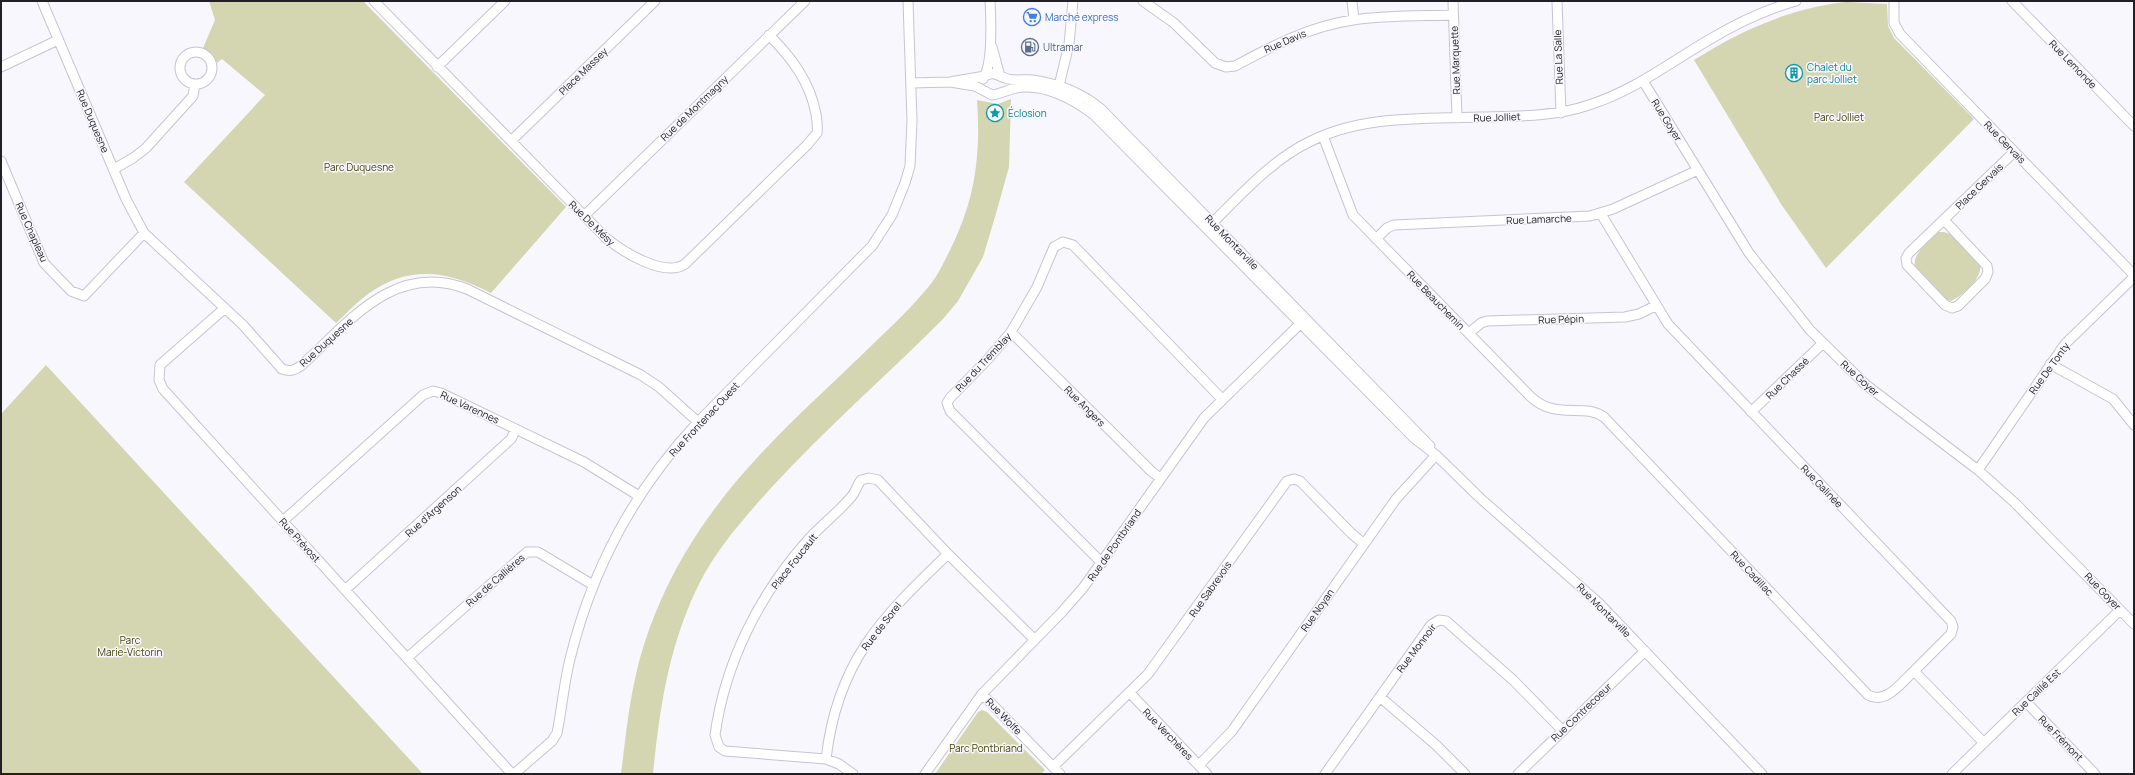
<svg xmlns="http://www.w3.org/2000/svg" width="2135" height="775" viewBox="0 0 2135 775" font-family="Manrope,sans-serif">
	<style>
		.green { fill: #d3d6b0 }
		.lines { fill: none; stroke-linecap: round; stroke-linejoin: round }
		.minor-casing { stroke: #c6c4d4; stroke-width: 11 }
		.minor { stroke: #fff; stroke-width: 9 }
		.labels { text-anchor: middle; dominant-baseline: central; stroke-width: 3; stroke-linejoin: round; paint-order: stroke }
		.shop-label { font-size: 10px; fill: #366cbe; stroke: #f8f7fe; text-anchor: start }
		.street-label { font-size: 10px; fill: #212026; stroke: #f8f7fe }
		.service-label { font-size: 10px; fill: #4e5e75; stroke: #f8f7fe; text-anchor: start }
		.culture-label { font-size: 10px; fill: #0d838f; stroke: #f8f7fe; text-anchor: start }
		.park-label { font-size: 10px; fill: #404205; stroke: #f8f7fe }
	</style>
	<rect width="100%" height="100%" fill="#f8f7fe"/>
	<path class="green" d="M209,1H363L566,207L491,293C449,271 409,264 368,294C357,302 347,313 336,323L184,182L265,95L222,59L217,63L212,54L203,48L215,20Z
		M1846,2L1887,4L1888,26L1894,38L1974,119L1826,268L1781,204L1694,60C1741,30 1791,8 1846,2Z
		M1011,99L1009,167L995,217L983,257L958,301L943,319C886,376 825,429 771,488C745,517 718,547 700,582C669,644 660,706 653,774H621C625,743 628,710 635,679C648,619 676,561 713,511C758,449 818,398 872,345C892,326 913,306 930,285C938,275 944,262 950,250C975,201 981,155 977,100L998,104Z
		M1938,232H1944L1950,234L1980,265C1983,278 1962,296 1951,301L1947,300L1915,267C1912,253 1929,242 1938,232Z
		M46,365L423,774H1V414Z
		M982,710L987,712L1045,770L1041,774H935L978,712Z"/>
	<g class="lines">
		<g class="minor-casing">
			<path id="minor" d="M42,1L126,199L144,233L243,325L282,369C291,372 295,370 302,365C349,322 395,261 467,289L641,375L659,387L698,422
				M374,1L606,238C623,252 665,278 685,264L807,145L817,133C818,127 817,121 816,114C810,82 792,58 769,35
				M1143,1L1174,23L1215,63L1226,67L1235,66C1272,46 1311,26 1353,20C1386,15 1420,16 1453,15
				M1352,1L1354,20
				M1453,1L1457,118
				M1557,1L1561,113
				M1894,1V23L1900,34L2134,275
				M2012,1L2134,126
				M992,47L1000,76
				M180 68a16 16 0 1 1 32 0a16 16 0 1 1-32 0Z
				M1,67L58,40
				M437,67L505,1
				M985,76C994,70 999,77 1008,79C1016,81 1025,79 1033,80C1059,84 1081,92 1101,109L1430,446
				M983,79C993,64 991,19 990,1
				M1643,81L1749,253L1810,330L1865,384L1978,470L2015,503L2134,624
				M950,82L975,86L992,95C1000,94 1007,90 1016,88C1043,83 1071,98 1093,114L1415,439L1436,455L1480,498L1599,603L1762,774
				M911,83L950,82L985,76
				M1058,90L1069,44L1073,1
				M1323,136L1353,215L1531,397C1557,421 1583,402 1604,417L1868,695C1886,705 1902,682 1914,671
				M511,141L655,1
				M1,161L44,263L71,291L84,296L144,233
				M114,169L133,158L146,148L193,96L195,84
				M1601,214L1668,324L1951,621L1953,627L1951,634L1914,671L1984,743
				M584,216L805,1
				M1944,220L1987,266L1988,272L1985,279L1958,306L1952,308L1945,305L1907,265L1906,258L1909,253L2014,152
				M1207,228C1238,198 1270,161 1309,142C1361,115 1423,119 1479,117C1517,116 1554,117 1589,105C1633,91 1668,64 1707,41C1735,24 1764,10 1796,1
				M1376,239L1387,228L1394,225L1590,216L1613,209L1698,170
				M225,308L160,365L159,380L163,389L512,774
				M1011,332L1151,471L1160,478
				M1469,333L1481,323L1487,321L1625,317L1639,314L1655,306
				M2050,364L2113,399L2134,425
				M1751,412L1823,343
				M1978,470L2065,344L2134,277
				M283,521L423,395L433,391L441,393L584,462L639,496
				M1102,563L950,411L947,403L950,398L988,359L1011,332L1037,287L1054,247L1063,242L1073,245L1222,399
				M345,590L511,439L516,429
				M407,658L527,552H538L593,585
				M1130,693L1207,774
				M982,694L1060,774
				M1380,697L1436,745L1465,774
				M2026,702L2095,774
				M826,759C837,662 881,618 948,554
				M1199,765L1232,731L1396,499L1436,455
				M1053,767L1148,674L1287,481L1294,479L1300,481L1351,533L1364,544
				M514,774L552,741L557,733C562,708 564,683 570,659C592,569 635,489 698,422L872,246L892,215L905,183L910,166L912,120L908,1
				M853,774L839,764L826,759L725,751L719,747L715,735C725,663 759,595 807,541C821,525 839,512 852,496C856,491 857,485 861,480L869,478L878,480L948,554L1035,640
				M925,774L982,694L1061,613L1083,588L1204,418L1305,319
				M1325,774L1431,625L1439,620L1446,621L1513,680L1563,731
				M1518,774L1645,651
				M1952,774L2120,610"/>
		</g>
		<use href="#minor" class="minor"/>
	</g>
	<defs>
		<g id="supermarket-ring" transform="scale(0.9)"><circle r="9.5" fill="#f8f7fe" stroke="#3f7fe0" stroke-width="1.5"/><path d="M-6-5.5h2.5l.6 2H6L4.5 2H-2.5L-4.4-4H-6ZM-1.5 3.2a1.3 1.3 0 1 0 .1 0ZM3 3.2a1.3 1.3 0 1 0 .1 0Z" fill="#3f7fe0"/></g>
		<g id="fuel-ring" transform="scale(0.9)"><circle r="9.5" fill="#f8f7fe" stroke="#5c6f8a" stroke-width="1.5"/><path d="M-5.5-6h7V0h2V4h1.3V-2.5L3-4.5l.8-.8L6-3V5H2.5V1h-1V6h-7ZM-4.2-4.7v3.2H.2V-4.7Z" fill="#5c6f8a"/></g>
		<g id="building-ring" transform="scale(0.9)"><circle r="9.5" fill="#f8f7fe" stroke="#0f9aa8" stroke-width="1.5"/><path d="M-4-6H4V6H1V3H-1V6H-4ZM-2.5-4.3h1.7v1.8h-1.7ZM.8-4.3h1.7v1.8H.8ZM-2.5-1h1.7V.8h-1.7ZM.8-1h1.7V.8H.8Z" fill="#0f9aa8"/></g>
		<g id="sight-ring" transform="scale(0.9)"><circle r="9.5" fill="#f8f7fe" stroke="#0f9aa8" stroke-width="1.5"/><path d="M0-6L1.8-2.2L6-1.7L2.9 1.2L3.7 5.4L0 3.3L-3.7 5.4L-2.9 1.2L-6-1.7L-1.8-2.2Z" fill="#0f9aa8"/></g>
	</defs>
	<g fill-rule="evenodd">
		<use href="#supermarket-ring" x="1032" y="17"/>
		<use href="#fuel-ring" x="1030" y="47"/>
		<use href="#building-ring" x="1794" y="73"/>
		<use href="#sight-ring" x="995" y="113"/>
	</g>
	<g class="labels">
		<g class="shop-label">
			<text x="1045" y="17">Marché express</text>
		</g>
		<g class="street-label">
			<text transform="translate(1285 41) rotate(-23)">Rue Davis</text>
			<text transform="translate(1558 57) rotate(-92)">Rue La Salle</text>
			<text transform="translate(1455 60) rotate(-92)">Rue Marquette</text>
			<text transform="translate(2073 64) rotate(46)">Rue Lemonde</text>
			<text transform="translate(583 71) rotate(-44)">Place Massey</text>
			<text transform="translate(694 108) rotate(-44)">Rue de Montmagny</text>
			<text transform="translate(1497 117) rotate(-2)">Rue Jolliet</text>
			<text transform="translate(1667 120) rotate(58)">Rue Goyer</text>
			<text transform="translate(93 121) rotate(67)">Rue Duquesne</text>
			<text transform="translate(2005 142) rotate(46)">Rue Gervais</text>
			<text transform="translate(1979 186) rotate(-44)">Place Gervais</text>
			<text transform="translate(1539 219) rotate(-2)">Rue Lamarche</text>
			<text transform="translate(592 223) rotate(44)">Rue De Mésy</text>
			<text transform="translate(32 232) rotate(66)">Rue Chapleau</text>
			<text transform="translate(1232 242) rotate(46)">Rue Montarville</text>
			<text transform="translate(1436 300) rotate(46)">Rue Beauchemin</text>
			<text transform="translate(1561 319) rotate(-2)">Rue Pépin</text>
			<text transform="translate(326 342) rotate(-42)">Rue Duquesne</text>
			<text transform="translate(983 362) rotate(-47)">Rue du Tremblay</text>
			<text transform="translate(2049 368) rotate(-54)">Rue De Tonty</text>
			<text transform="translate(1787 378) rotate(-44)">Rue Chassé</text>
			<text transform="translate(1860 378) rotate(42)">Rue Goyer</text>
			<text transform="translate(1085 406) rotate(45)">Rue Angers</text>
			<text transform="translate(470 407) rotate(25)">Rue Varennes</text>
			<text transform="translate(704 419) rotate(-47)">Rue Frontenac Ouest</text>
			<text transform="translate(1822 486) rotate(46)">Rue Galinée</text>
			<text transform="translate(433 511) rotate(-42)">Rue d'Argenson</text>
			<text transform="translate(300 540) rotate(48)">Rue Prévost</text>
			<text transform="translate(1114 545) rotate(-55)">Rue de Pontbriand</text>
			<text transform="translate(794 561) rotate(-52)">Place Foucault</text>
			<text transform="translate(1752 573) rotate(47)">Rue Cadillac</text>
			<text transform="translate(495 580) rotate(-41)">Rue de Callières</text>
			<text transform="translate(1210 589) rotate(-55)">Rue Sabrevois</text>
			<text transform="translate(2103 591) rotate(46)">Rue Goyer</text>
			<text transform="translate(1317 610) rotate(-55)">Rue Noyan</text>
			<text transform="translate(1604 610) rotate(45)">Rue Montarville</text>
			<text transform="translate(881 626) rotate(-52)">Rue de Sorel</text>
			<text transform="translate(1416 648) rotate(-53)">Rue Monnoir</text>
			<text transform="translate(2036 692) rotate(-44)">Rue Caillé Est</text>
			<text transform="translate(1581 712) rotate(-44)">Rue Contrecoeur</text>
			<text transform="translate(1004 716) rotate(46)">Rue Wolfe</text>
			<text transform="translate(1168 734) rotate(46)">Rue Verchères</text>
			<text transform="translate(2061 738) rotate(46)">Rue Frémont</text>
		</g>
		<g class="service-label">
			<text x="1043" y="47">Ultramar</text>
		</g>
		<g class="culture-label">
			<text x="1807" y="67">Chalet du<tspan x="1807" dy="12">parc Jolliet</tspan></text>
			<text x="1008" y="113">Éclosion</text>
		</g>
		<g class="park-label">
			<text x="1839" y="117">Parc Jolliet</text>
			<text x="359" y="167">Parc Duquesne</text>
			<text x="130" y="640">Parc<tspan x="130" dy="12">Marie-Victorin</tspan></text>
			<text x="986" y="748">Parc Pontbriand</text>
		</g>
	</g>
	<rect width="2135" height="775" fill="none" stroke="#212026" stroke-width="4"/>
</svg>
